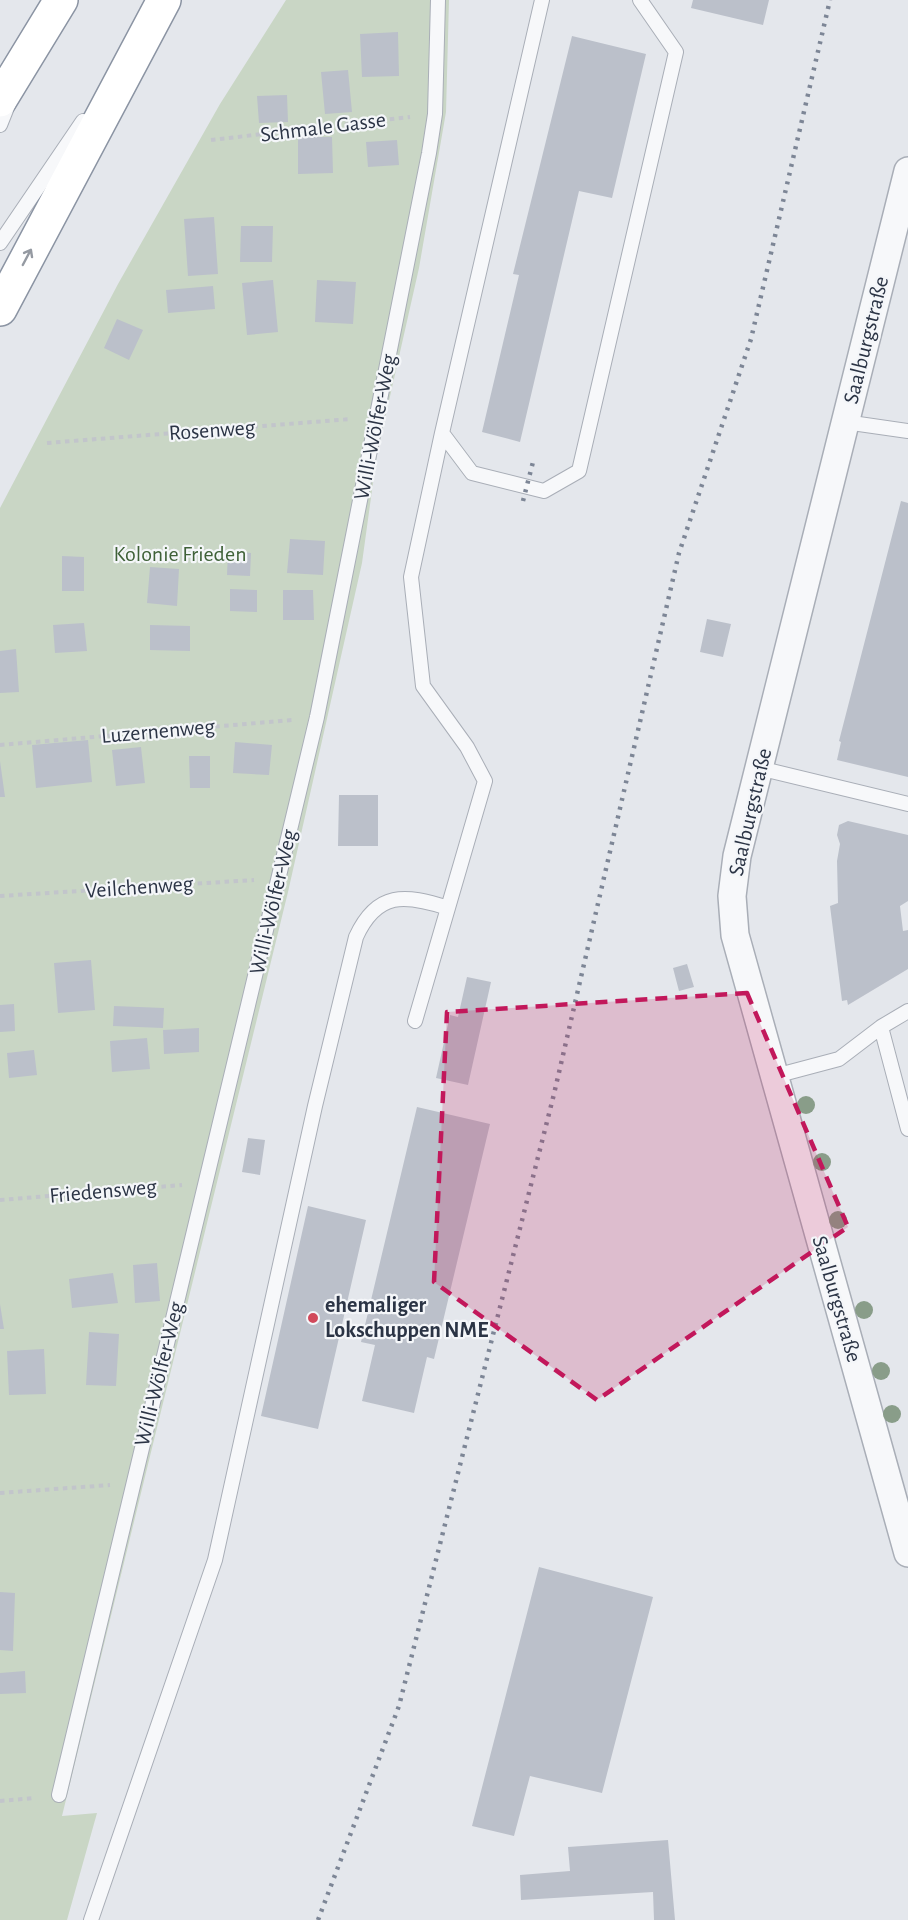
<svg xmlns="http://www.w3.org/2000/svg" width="908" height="1920" viewBox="0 0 908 1920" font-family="'Alegreya Sans',sans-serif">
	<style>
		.green { fill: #c9d6c5 }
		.building { fill: #bbc0ca }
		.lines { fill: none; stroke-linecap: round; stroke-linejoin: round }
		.lane-casing { stroke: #a9aeb7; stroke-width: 16 }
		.street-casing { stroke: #a9aeb7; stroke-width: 30 }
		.highway-casing { stroke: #8b94a3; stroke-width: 36 }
		.path { stroke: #c2c5cb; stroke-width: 4; stroke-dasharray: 4.5 4.5; stroke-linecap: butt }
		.lane { stroke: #f7f8fa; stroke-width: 14 }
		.street { stroke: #f7f8fa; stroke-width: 27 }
		.highway { stroke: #fff; stroke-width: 33 }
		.rail { stroke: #7d8696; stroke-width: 4.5; stroke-dasharray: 3 6; stroke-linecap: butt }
		.tree { fill: #899d89 }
		.oneway { stroke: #959aa2 }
		.marked { fill: #c2185b; fill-opacity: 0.2; stroke: #c2185b; stroke-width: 4.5; stroke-dasharray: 12 8; stroke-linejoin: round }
		.poi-dot { fill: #d1495b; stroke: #f4f6f9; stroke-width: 2 }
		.labels { text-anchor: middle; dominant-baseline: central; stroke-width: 4.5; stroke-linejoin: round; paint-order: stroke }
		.street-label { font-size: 22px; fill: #2b3445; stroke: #f4f6f9 }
		.park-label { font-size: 22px; fill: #3f6138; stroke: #f4f6f9 }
		.poi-label { font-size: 22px; font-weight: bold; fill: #2b3445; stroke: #f4f6f9; text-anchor: start }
	</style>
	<rect width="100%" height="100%" fill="#e4e7ec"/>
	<path class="green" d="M286,0H449L446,112L419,268L377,454L362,563L288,892L62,1816L97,1813L67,1920H0V508L118,284L220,104Z"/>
	<path class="building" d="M693,0H769L763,25L691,8Z
		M398,32L399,76L362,77L360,34Z
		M572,36L646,54L612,198L579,191L520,442L482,432L519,275L513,274Z
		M348,70L352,112L325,114L321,72Z
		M287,95L288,122L259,123L257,96Z
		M298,137H332L333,173L298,174Z
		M397,140L399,165L368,167L366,142Z
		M214,217L218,274L188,276L184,219Z
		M241,226H273L272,262H240Z
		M273,280L278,332L247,335L242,283Z
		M317,280L356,282L353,324L315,322Z
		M213,286L215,309L168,313L166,290Z
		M117,319L143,330L129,360L104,348Z
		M901,501L908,503V777L837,760L841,742L839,741Z
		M290,539L325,541L323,575L287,573Z
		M228,551L251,553L250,576L227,575Z
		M62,556L84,557V591H62Z
		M150,567L179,569L177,606L147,603Z
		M230,589L257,590V612L230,611Z
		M283,590H313L314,620H283Z
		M707,619L731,624L723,657L700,652Z
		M84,623L87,651L55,653L53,625Z
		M150,625L190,626V651L150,650Z
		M16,649L19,692L0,693V651Z
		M88,740L92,782L36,788L32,745Z
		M235,742L272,745L269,775L233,773Z
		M141,747L145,783L116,786L112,750Z
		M189,756H210V788H190Z
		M0,761L5,797H0Z
		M339,795H378V846H338Z
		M848,821L908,835V901L900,906L903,931L908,930V969L848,1005L847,1000L842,1001L830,906L838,903L837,861L840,844L837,835L839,825Z
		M91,960L95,1010L58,1013L54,963Z
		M687,964L694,987L679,991L673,968Z
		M467,977L491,982L468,1085L436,1078L450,1015L458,1017Z
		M14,1004L15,1031L0,1032V1005Z
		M114,1006L164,1008L163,1028L113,1026Z
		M199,1028V1052L164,1054L163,1030Z
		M147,1038L150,1069L112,1072L110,1041Z
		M34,1050L37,1075L9,1078L7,1053Z
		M417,1107L490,1124L434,1359L427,1357L414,1413L362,1401L375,1345L361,1342Z
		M248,1138L265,1140L260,1175L242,1172Z
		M308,1206L366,1220L318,1429L261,1416Z
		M157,1263L160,1301L135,1303L133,1265Z
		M113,1273L118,1303L72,1308L69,1279Z
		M0,1304L4,1329H0Z
		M89,1332L119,1334L116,1386L86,1385Z
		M44,1349L46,1394L9,1395L7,1351Z
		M539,1567L653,1597L602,1793L530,1776L514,1836L472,1826Z
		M0,1592L15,1593L13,1651L0,1650Z
		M25,1671L26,1693L0,1694V1673Z
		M668,1840L675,1920H654L653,1892L521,1900L520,1875L570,1871L568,1847Z"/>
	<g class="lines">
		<g class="lane-casing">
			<path id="lane" d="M542,0L442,433L472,473L544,491L579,471L676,52L640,0
				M0,125L10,100
				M0,243L83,121
				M845,422L908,431
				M759,768L908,804
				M415,1021L485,781L467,747L423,686L411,577L442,433
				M881,1027L908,1011
				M775,1076L839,1059L881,1027L908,1129
				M59,1795L317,717L429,153L435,114L438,0
				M91,1920L215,1560L315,1106L356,937C377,891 405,894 448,908"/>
		</g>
		<g class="street-casing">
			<path id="street" d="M908,171L737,856L732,896L735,935L908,1553"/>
		</g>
		<g class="highway-casing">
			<path id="highway" d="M0,100L61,0
				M0,309L164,0"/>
		</g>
		<path class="path" d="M211,140L410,117
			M47,443L351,419
			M0,745L292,720
			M0,896L254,880
			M0,1200L182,1185
			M0,1493L110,1485
			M0,1801L35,1798"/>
		<use href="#lane" class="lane"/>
		<use href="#street" class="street"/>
		<use href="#highway" class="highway"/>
		<path class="rail" d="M523,501L534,458
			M318,1920L399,1706L554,1094L679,553L751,339L830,0"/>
	</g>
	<g class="tree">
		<circle cx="806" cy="1105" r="9"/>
		<circle cx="822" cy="1162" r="9"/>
		<circle cx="838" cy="1220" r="9"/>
		<circle cx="864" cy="1310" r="9"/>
		<circle cx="881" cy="1371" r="9"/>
		<circle cx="892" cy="1414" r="9"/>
	</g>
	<defs><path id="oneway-shaft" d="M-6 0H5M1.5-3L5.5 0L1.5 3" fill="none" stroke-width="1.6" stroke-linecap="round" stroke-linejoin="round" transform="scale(1.5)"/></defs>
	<use class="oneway" href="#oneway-shaft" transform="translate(27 257) rotate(-62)"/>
	<path class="marked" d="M747,993L848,1227L597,1400L434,1282L447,1012Z"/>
	<circle class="poi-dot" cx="313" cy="1318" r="6"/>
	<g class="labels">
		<g class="street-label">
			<text transform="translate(323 127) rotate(-7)">Schmale Gasse</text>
			<text transform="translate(866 340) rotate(-76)">Saalburgstraße</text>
			<text transform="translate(375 427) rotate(-79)">Willi-Wölfer-Weg</text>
			<text transform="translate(212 430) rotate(-4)">Rosenweg</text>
			<text transform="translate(158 731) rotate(-5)">Luzernenweg</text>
			<text transform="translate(750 812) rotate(-77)">Saalburgstraße</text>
			<text transform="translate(139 887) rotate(-4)">Veilchenweg</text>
			<text transform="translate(273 902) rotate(-77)">Willi-Wölfer-Weg</text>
			<text transform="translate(103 1191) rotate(-5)">Friedensweg</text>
			<text transform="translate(837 1299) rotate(74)">Saalburgstraße</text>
			<text transform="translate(159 1374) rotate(-76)">Willi-Wölfer-Weg</text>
		</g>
		<g class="park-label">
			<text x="180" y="554">Kolonie Frieden</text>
		</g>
		<g class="poi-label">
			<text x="325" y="1305">ehemaliger<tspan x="325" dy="25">Lokschuppen NME</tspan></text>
		</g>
	</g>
</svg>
